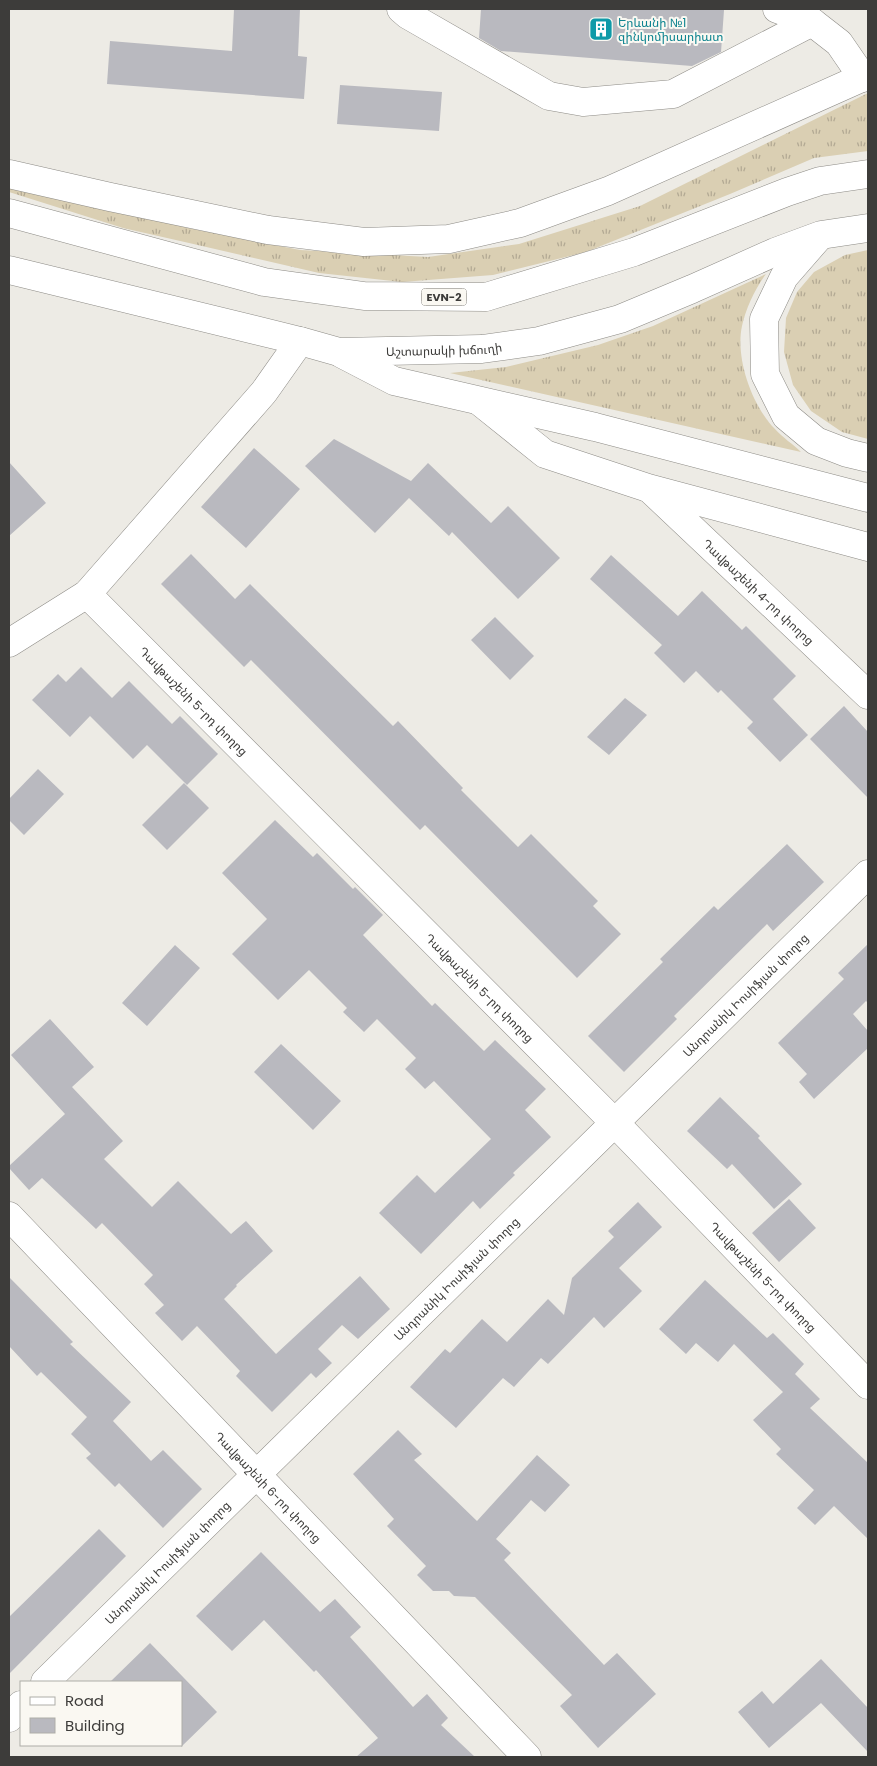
<svg xmlns="http://www.w3.org/2000/svg" width="877" height="1766" viewBox="0 0 877 1766" font-family="Poppins,'Noto Sans Armenian',sans-serif">
	<style>
		.grass { fill: url(#grass-tufts) }
		.building { fill: #b9b9bf }
		.lines { fill: none; stroke-linecap: round; stroke-linejoin: round }
		.minor-casing { stroke: #8d8b86; stroke-width: 29 }
		.major-casing { stroke: #8d8b86; stroke-width: 29 }
		.minor { stroke: #fff; stroke-width: 28 }
		.major { stroke: #fff; stroke-width: 28 }
		.labels { text-anchor: middle; dominant-baseline: central; stroke-width: 4; stroke-linejoin: round; paint-order: stroke }
		.shield { fill: #faf8f2; stroke: #767471; stroke-width: 1 }
		.shield-label { font-size: 11px; font-weight: bold; fill: #3d3c3a }
		.culture-label { font-size: 12px; fill: #0d838f; stroke: #faf8f2; text-anchor: start }
		.street-label { font-size: 12px; fill: #3d3c3a; stroke: #faf8f2 }
	</style>
	<defs>
		<pattern id="grass-tufts" width="24" height="20" patternUnits="userSpaceOnUse" patternTransform="scale(1.25)"><rect width="24" height="20" fill="#dacfb3"/><path d="M3 7l-1-3M5 7V3M7 7l1-3M15 17l-1-3M17 17v-4M19 17l1-3" fill="none" stroke="#b2a993"/></pattern>
	</defs>
	<rect width="100%" height="100%" fill="#edebe5"/>
	<path class="grass" d="M868,93V151L814,158L730,194L586,252L493,275L402,282L319,273L189,243L123,228L9,192V178L188,228L300,250L428,257L519,244L640,206Z
		M868,250V439L842,432L811,411L793,385L784,352L786,318L797,292L814,272L845,255Z
		M766,274C755,289 746,308 742,326C735,358 752,406 775,429C783,438 793,444 801,452L450,373L506,367L598,345L653,326Z"/>
	<path class="building" d="M234,9H300L298,56L307,57L304,99L107,84L110,41L232,51Z
		M481,9H706L724,10L721,52L692,66L501,51L479,38Z
		M340,85L442,92L439,131L337,124Z
		M334,439L411,481L428,463L491,523L508,506L560,558L518,599L452,532L449,536L409,498L375,533L305,466Z
		M254,448L300,489L246,548L201,507Z
		M9,462L46,503L9,536Z
		M191,554L235,599L250,584L393,726L398,721L463,788L461,790L518,847L531,834L598,901L593,906L621,934L577,978L425,825L420,830L251,660L244,667L161,584Z
		M611,555L678,616L702,591L742,630L746,626L796,676L773,699L808,735L780,762L747,728L753,722L721,690L718,693L696,671L684,683L654,653L662,645L590,579Z
		M495,617L534,656L510,680L471,640Z
		M81,667L112,698L129,681L172,724L180,716L218,754L187,785L147,745L133,759L90,716L70,737L32,700L58,674L66,682Z
		M625,698L647,715L609,755L587,737Z
		M844,706L868,732V798L810,739Z
		M38,769L64,794L24,835L9,820V799Z
		M184,783L209,808L167,850L142,825Z
		M275,820L313,857L317,853L353,889L355,887L383,915L363,935L432,1006L435,1003L484,1051L495,1040L546,1089L525,1110L551,1137L513,1173L515,1175L480,1209L473,1201L421,1254L379,1213L417,1175L435,1193L491,1139L434,1081L425,1089L405,1069L416,1058L377,1019L364,1032L343,1012L347,1008L309,970L278,1000L232,954L267,919L222,873Z
		M787,844L824,882L773,931L767,924L674,1016L677,1019L624,1072L588,1036L663,962L660,959L714,906L718,910Z
		M868,944V1003L866,1001L853,1014L868,1031V1048L814,1099L799,1082L807,1074L778,1043L844,979L838,973Z
		M175,945L200,968L147,1026L122,1003Z
		M50,1019L94,1067L72,1087L123,1141L104,1159L152,1207L178,1181L231,1234L246,1221L273,1251L236,1285L237,1286L224,1299L276,1354L360,1276L390,1309L358,1339L342,1325L318,1349L332,1363L316,1378L311,1373L272,1412L236,1376L240,1371L197,1326L182,1341L155,1313L164,1305L144,1284L153,1275L102,1223L96,1229L42,1178L29,1190L9,1168V1166L65,1114L11,1055Z
		M281,1044L341,1101L313,1130L254,1072Z
		M720,1097L760,1136L758,1138L802,1184L774,1209L732,1164L727,1169L687,1131Z
		M789,1199L816,1228L779,1262L752,1233Z
		M638,1202L662,1227L619,1268L642,1291L604,1328L594,1317L548,1364L541,1358L514,1387L503,1378L456,1428L410,1387L445,1349L450,1353L482,1319L507,1342L548,1299L564,1315L572,1278L614,1237L608,1231Z
		M9,1277L73,1342L70,1344L131,1402L113,1421L151,1461L163,1450L202,1489L163,1528L119,1483L115,1487L86,1458L91,1454L71,1434L87,1417L41,1372L37,1376L9,1346Z
		M705,1280L767,1338L773,1333L804,1364L795,1374L820,1399L810,1408L868,1463V1539L834,1506L815,1525L797,1508L814,1490L776,1454L781,1449L753,1420L783,1392L734,1344L718,1362L696,1343L686,1354L659,1329Z
		M398,1430L422,1454L414,1460L477,1521L537,1455L570,1485L545,1512L531,1500L496,1539L511,1553L504,1560L604,1665L617,1653L656,1694L598,1748L560,1706L572,1695L475,1597L454,1596L449,1591H433L417,1575L426,1566L387,1526L394,1519L353,1474Z
		M99,1529L126,1556L9,1674V1617Z
		M261,1552L320,1612L335,1599L361,1627L350,1637L413,1707L427,1694L448,1718L441,1725L475,1757H356L378,1738L316,1670L314,1672L264,1620L232,1651L196,1616Z
		M150,1643L217,1712L181,1747V1682H110Z
		M821,1659L868,1708V1752L821,1703L769,1748L738,1712L762,1691L773,1704Z"/>
	<g class="lines">
		<g class="minor-casing">
			<g id="minor">
				<path d="M401,9L408,15L549,96L583,102L673,94L812,22"/>
				<path d="M777,9L812,22L839,43L863,78"/>
				<path d="M479,401L545,454L648,488L868,547"/>
				<path id="s1" d="M651,490L868,695"/>
				<path id="s2" d="M87,594L615,1123L868,1385"/>
				<path d="M9,643L87,594L264,392L300,341"/>
				<path id="s3" d="M9,1216L527,1757"/>
				<path id="s4" d="M45,1682L868,874"/>
				<path d="M9,1718L21,1705"/>
			</g>
		</g>
		<g class="major-casing">
			<g id="major">
				<path d="M9,174L110,197L268,230L364,242L449,239L520,223L608,191L868,75"/>
				<path d="M9,213L264,282L364,296L486,297L634,252L787,192L820,181L868,174"/>
				<path d="M818,238L784,277L764,319L765,374L786,416L816,441L847,453L868,458"/>
				<path id="s5" d="M9,270L300,341L339,352L482,349L539,341L620,319L692,289L775,252L821,235L868,228"/>
				<path d="M342,354L394,381L595,427L868,498"/>
			</g>
		</g>
		<use href="#minor" class="minor"/>
		<use href="#major" class="major"/>
	</g>
	<defs>
		<g id="building-square" transform="scale(1.25)"><rect x="-9" y="-9" width="18" height="18" rx="4" fill="#0f9aa8" stroke="#faf8f2"/><path d="M-4-6H4V6H1V3H-1V6H-4ZM-2.5-4.3h1.7v1.8h-1.7ZM.8-4.3h1.7v1.8H.8ZM-2.5-1h1.7V.8h-1.7ZM.8-1h1.7V.8H.8Z" fill="#fff"/></g>
	</defs>
	<g fill-rule="evenodd">
		<use href="#building-square" x="601" y="29"/>
	</g>
	<g class="labels">
		<rect class="shield" x="421.5" y="288.5" width="45" height="17" rx="4"/>
		<g class="shield-label">
			<text x="444" y="297">EVN-2</text>
		</g>
		<g class="culture-label">
			<text x="618" y="22">Երևանի №1<tspan x="618" dy="14">զինկոմիսարիատ</tspan></text>
		</g>
		<g class="street-label">
			<text stroke="none"><textPath href="#s5" startOffset="445">Աշտարակի խճուղի</textPath></text>
			<text stroke="none"><textPath href="#s1" startOffset="148">Դավթաշենի 4-րդ փողոց</textPath></text>
			<text stroke="none"><textPath href="#s2" startOffset="151">Դավթաշենի 5-րդ փողոց</textPath></text>
			<text stroke="none"><textPath href="#s2" startOffset="556">Դավթաշենի 5-րդ փողոց</textPath></text>
			<text stroke="none"><textPath href="#s4" startOffset="981">Անդրանիկ Իոսիֆյան փողոց</textPath></text>
			<text stroke="none"><textPath href="#s2" startOffset="961">Դավթաշենի 5-րդ փողոց</textPath></text>
			<text stroke="none"><textPath href="#s4" startOffset="576">Անդրանիկ Իոսիֆյան փողոց</textPath></text>
			<text stroke="none"><textPath href="#s3" startOffset="375">Դավթաշենի 6-րդ փողոց</textPath></text>
			<text stroke="none"><textPath href="#s4" startOffset="171">Անդրանիկ Իոսիֆյան փողոց</textPath></text>
		</g>
	</g>
	<rect width="877" height="1766" fill="none" stroke="#3d3c3a" stroke-width="20"/>
	<rect x="20" y="1681" width="162" height="65" fill="#faf8f2" stroke="#aeada8"/>
	<rect x="30" y="1697" width="25" height="8" fill="#ffffff" stroke="#aeada8"/>
	<text x="65" y="1706" font-size="15" fill="#3d3c3a">Road</text>
	<rect x="30" y="1718" width="25" height="15" fill="#b9b9bf" stroke="#aeada8"/>
	<text x="65" y="1731" font-size="15" fill="#3d3c3a">Building</text>
</svg>
